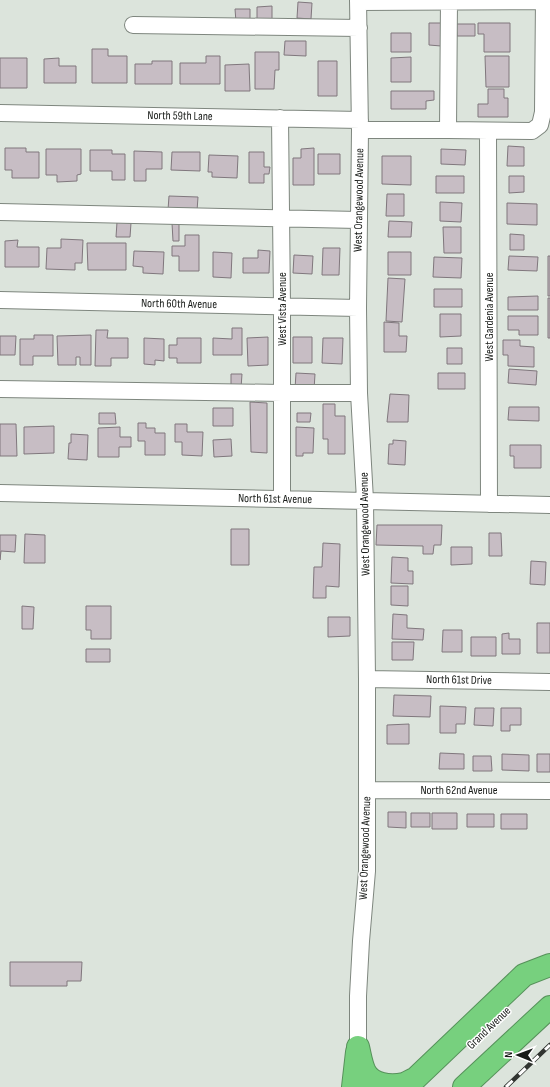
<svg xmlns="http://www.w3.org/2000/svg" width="550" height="1087" viewBox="0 0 550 1087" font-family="'Sofia Sans Condensed',sans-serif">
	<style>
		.building { fill: #c7bdc4; stroke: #80777d }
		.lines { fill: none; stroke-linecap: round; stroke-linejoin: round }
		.minor-casing { stroke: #7e867e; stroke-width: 18 }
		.highway-casing { stroke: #56915a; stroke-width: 24 }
		.minor { stroke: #fff; stroke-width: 16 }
		.highway { stroke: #77d07e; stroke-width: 22 }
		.rail-casing { stroke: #303430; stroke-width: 4.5 }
		.rail { stroke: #fff; stroke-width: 3; stroke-dasharray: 9; stroke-linecap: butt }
		.labels { text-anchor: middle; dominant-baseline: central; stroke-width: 3; stroke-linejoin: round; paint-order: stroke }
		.street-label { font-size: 12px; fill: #181b18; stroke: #fff }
	</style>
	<rect width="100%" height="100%" fill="#dce4dc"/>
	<path class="building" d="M298,2L312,3L311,19L297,18Z
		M272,6V21H257V7Z
		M235,9H250V22H236Z
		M429,23H441V46L429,45Z
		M478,23H510V52H484V34H478Z
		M456,24H475V36H457Z
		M391,33H411V52H391Z
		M285,41H306V56L284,55Z
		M92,49H108V56H127V83H92Z
		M255,52H279V70H275L274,89H255Z
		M206,56H220V84H180V63H206Z
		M485,56H509V87H486Z
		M411,57V82H391V58Z
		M0,58H27V88H0Z
		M59,58V66H76V83H44V59Z
		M152,61H172V84H135V64H152Z
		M318,61H337V96H318Z
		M249,64L250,91H225V65Z
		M488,89H504V98H508V117H478V104H488Z
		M391,91H434V100L426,101V109H391Z
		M508,146L524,147V166H507Z
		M5,148H26V152H39V178H12V170H5Z
		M314,148V185H293V158H301V149Z
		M46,149H81V174L77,175V181L57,182V175H46Z
		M441,149L466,150L465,165L441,164Z
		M90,150H112V154H125V180H112V171H90Z
		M134,151L162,152V169H146V181H134Z
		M172,152H200V171L171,170Z
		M249,152H264V167H270L269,174H264V183H249Z
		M318,154H340V174H318Z
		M209,155L238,156L237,178L212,177V172H208Z
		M382,156H411V185L382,184Z
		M436,176H464V193H436Z
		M509,176H524V192L509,193Z
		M387,194H404V216H386Z
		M169,196L198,197L197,211L168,210Z
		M440,202L462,203L461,222L440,221Z
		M507,203L537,204V225L507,224Z
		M389,221L412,222L411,237H388Z
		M117,222L131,223L130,237H116Z
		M172,223H179V241H173Z
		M443,227H461V253H444Z
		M510,234L524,235V250H510Z
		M185,235H199V271H179V256H172V246H185Z
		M61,239L83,240L82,263H75V270L46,269L47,248H61Z
		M18,240L17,247H39V267H5V241Z
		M87,243H126V270H88Z
		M323,248H340L339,275H322Z
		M258,250L270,251L269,273H243V258H258Z
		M134,251L164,252L163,274L143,273V267L133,266Z
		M213,252L232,253L231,278L213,277Z
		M388,252H411V275H388Z
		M294,255L313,256L312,274L293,273Z
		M509,256L538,257L537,271L508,270Z
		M548,256H550V296H548Z
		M434,257L462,258L461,278L433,277Z
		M388,278L405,279L402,322L386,321Z
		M434,289H462V307H434Z
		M538,296V310H508V297Z
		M548,298H550V338H548Z
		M440,314H461V336L440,337Z
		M508,316H538V335H519V330H508Z
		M384,322L399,323V336H407L406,352H384Z
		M232,328H242V355H213V338L232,339Z
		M96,330H108L107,338H128V358H111V366H95Z
		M34,335H53V356H33V365H20V339H34Z
		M91,335V365H80V357H76V365H58L57,336Z
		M0,336H16L15,355H0Z
		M268,337V365L248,366L247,338Z
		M293,337H312V363H293Z
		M144,338L164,339V361L155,360V365L144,364Z
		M177,338H201V363H177V358H169V345H177Z
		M323,338H343L342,364L322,363Z
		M503,340H520V346L534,347V367L508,366V355H503Z
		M447,348H462V364H447Z
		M509,369L537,371L536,385L508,383Z
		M296,373L315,374L314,390L295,389Z
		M438,373H465V389H438Z
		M231,374H242L241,388H231Z
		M390,394L409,395L408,422H387Z
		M250,402L267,403V453L251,452Z
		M323,404H335V416H345V454H328V439H323Z
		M509,407H539V421L508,420Z
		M213,408H233V426H213Z
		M99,413H115L116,424H99Z
		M297,413H311L310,422H297Z
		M138,423H146V428H155V433H165V455H145V441H138Z
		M0,424H16L17,456H0Z
		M175,424H187V432H203L202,456L182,455V442H175Z
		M54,426V453L24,454V427Z
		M120,427V437H131V447H119V457H98V428Z
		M296,427L314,428L313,453H303V456H296Z
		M71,434L88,435L87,460L68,459L69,443H71Z
		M231,439L232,456L214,457L213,440Z
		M393,440L406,441L405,465L388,464L389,444H393Z
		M510,445H541V468H514V456H510Z
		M377,525H442L441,545H434L433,554H423V546L376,545Z
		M231,529H249V565H231Z
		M489,533H501L502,556H489Z
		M25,534L45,535V563H24Z
		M0,535H16L15,552L1,551L0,560Z
		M323,543L340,544L339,587L326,586V598H313L314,567H322Z
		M451,547H472V564L451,565Z
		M392,557L408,558V571H413V584L391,583Z
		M531,561L546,562L545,585L530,584Z
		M391,586H408V606L391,605Z
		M22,606L34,607L33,629H22Z
		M86,606H111V639H91V630H86Z
		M393,614L407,615V628L424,629L423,640L392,639Z
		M328,617H350V636L328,637Z
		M537,623H550V653H537Z
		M443,630H462V652H442Z
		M509,633V639H520V654H502V634Z
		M471,637H496V656H471Z
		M392,642H414L413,660H392Z
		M86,649H110V662H86Z
		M394,695L431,696L430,717L393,716Z
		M440,706L466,707L465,724H456V733H440Z
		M475,708H494L493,726L474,725Z
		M501,708H521V725H510V731H501Z
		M409,724V744H387V725Z
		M440,753L464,754V769H439Z
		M502,754L529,755V771L502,770Z
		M537,754H550V772H537Z
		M473,756H491L492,771H473Z
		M388,812H406V828L388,827Z
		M411,813H430V827H411Z
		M432,813H457V829H432Z
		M467,814H494V827H467Z
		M501,814H527V829H501Z
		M10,962H82L81,981H67V986H10Z"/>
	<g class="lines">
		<g class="minor-casing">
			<path id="minor" d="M358,0L360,130L358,308L359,393L365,500L367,679V871L361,941L358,996V1047
				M358,2L550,1
				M133,25L359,28
				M0,113L360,120
				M280,118L282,306V499
				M360,130H448L532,131L540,125L543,112L544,0
				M448,130L449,0
				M488,131L489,504
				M0,212L358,220
				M0,300L358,308
				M0,389L282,393H359
				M0,493L550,505
				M367,679L550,682
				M367,790L550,791"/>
		</g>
		<g class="highway-casing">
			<path id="highway" d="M358,1047C360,1055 361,1064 365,1072C372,1085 390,1087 404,1084C407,1083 411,1080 415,1079L524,975L550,965
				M353,1087L357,1052
				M464,1087L550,1007"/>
		</g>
		<use href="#minor" class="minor"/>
		<use href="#highway" class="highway"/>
		<g class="rail-casing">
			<path id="rail" d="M506,1087L550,1045"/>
		</g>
		<use href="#rail" class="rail"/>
	</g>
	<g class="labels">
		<g class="street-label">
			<text transform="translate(180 116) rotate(1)">North 59th Lane</text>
			<text transform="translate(359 200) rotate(-89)">West Orangewood Avenue</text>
			<text transform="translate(179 304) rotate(1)">North 60th Avenue</text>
			<text transform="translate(282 309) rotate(-90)">West Vista Avenue</text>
			<text transform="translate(489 317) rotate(-90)">West Gardenia Avenue</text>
			<text transform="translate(275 499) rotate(1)">North 61st Avenue</text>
			<text transform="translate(365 524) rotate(-91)">West Orangewood Avenue</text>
			<text transform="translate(459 680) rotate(1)">North 61st Drive</text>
			<text x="459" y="790">North 62nd Avenue</text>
			<text transform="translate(365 848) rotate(-88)">West Orangewood Avenue</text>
			<text transform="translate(489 1028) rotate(-44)">Grand Avenue</text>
		</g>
	</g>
	<g transform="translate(518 1055) rotate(271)" stroke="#ffffff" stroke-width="3" paint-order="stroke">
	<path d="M0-3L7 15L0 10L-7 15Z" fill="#181b18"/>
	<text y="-6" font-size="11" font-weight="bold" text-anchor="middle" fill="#181b18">N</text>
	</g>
</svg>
